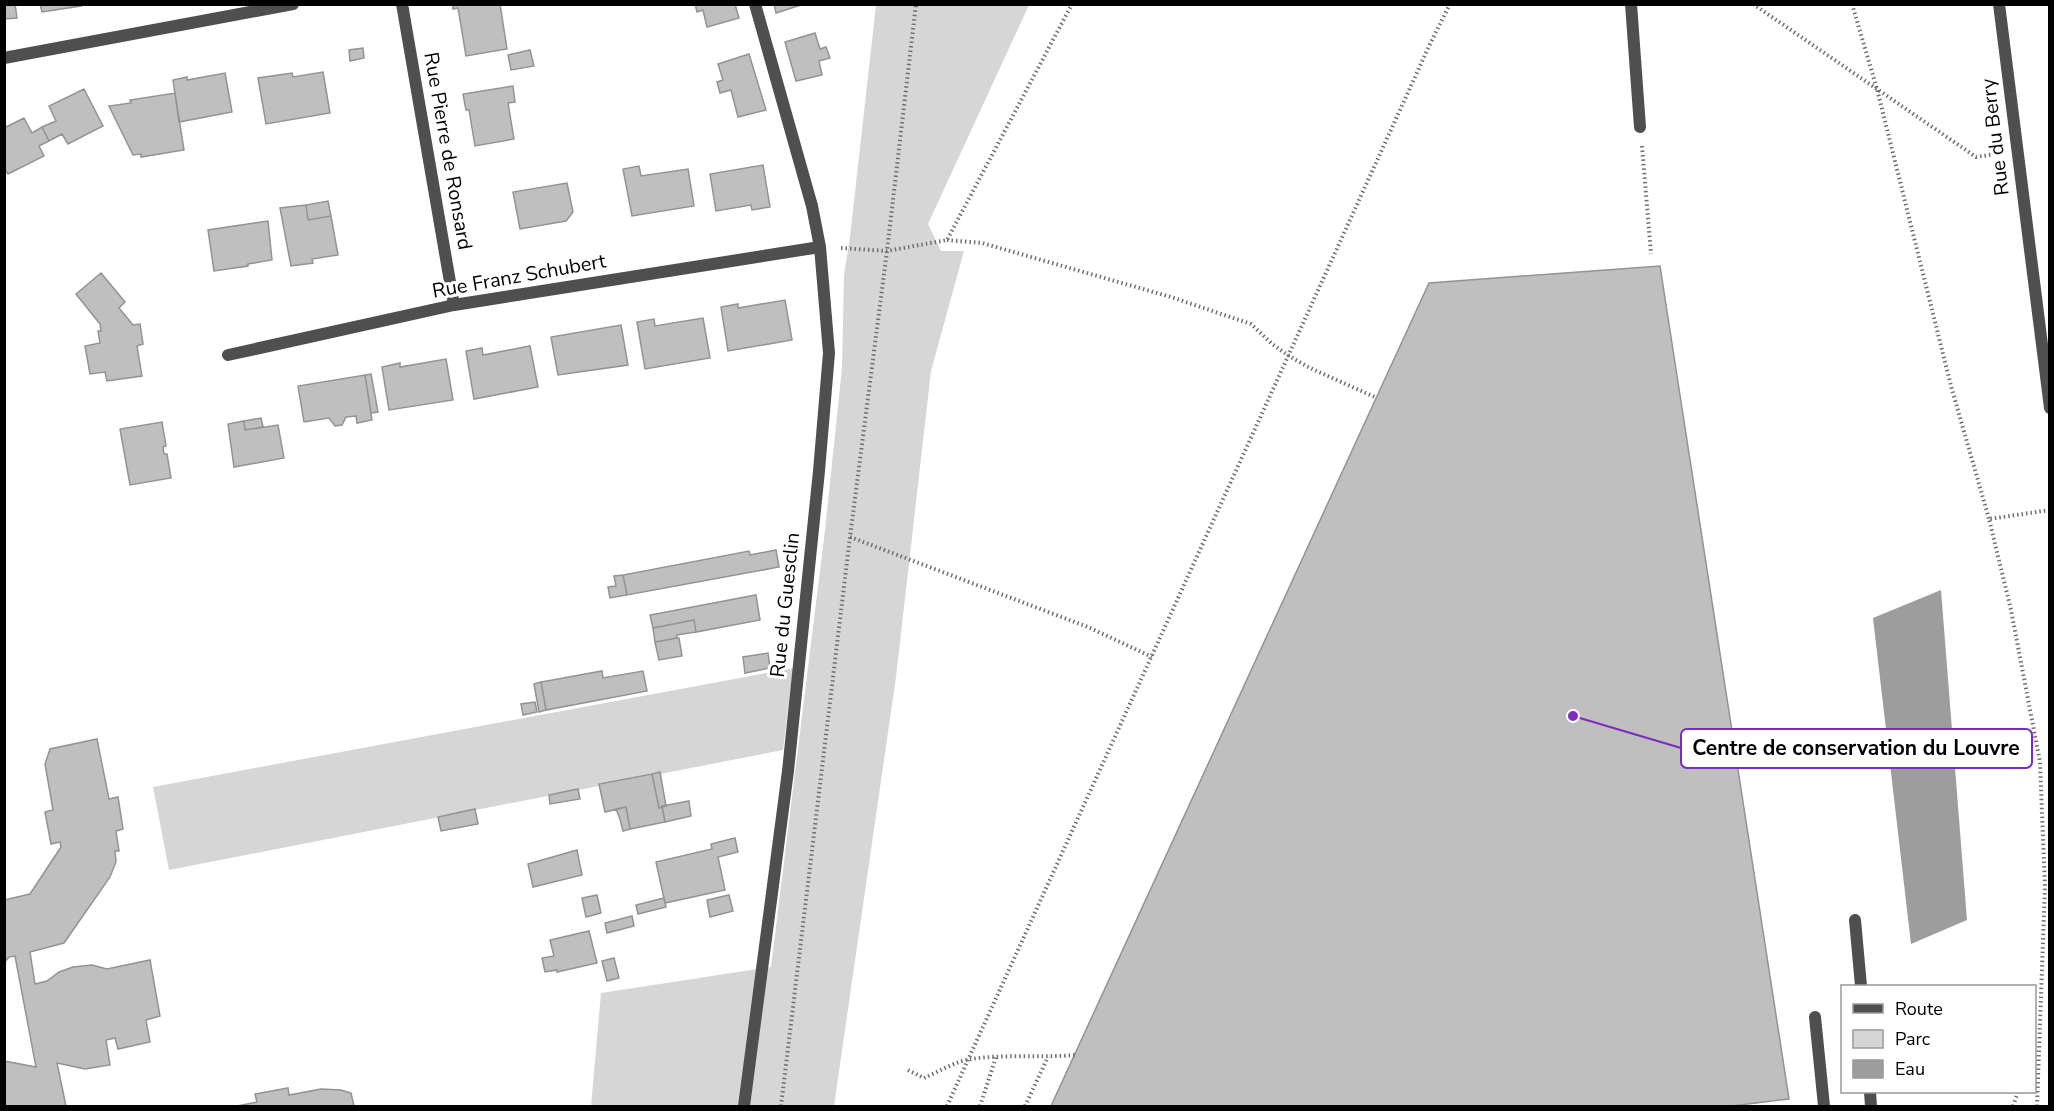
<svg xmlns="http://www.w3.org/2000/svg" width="2054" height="1111" viewBox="0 0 2054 1111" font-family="'Nunito Sans',sans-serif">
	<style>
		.green { fill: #d6d6d6 }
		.water { fill: #9d9d9d }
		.building { fill: #bfbfbf; stroke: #939393; stroke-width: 1.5 }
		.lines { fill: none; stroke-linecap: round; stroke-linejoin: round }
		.path { stroke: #717171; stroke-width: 4; stroke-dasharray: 1.5 3; stroke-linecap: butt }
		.lane { stroke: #4f4f4f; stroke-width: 12 }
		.street { stroke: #4f4f4f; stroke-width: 12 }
		.labels { text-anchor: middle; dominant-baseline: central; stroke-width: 6; stroke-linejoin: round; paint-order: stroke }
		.street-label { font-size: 20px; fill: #000; stroke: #fff }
		.leader { fill: none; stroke: #7b2cbf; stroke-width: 2 }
		.callout-dot { fill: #7b2cbf; stroke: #fff; stroke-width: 2 }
		.callout { fill: #fff; stroke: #7b2cbf; stroke-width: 2 }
		.callout-label { font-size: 21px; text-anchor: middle; font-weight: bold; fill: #000 }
	</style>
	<rect width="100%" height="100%" fill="#fff"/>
	<path class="green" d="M876,5H1029L928,224L941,251H964L931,371L896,677L834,1106H591L601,993L771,967L825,530L842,368L844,275L850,237Z
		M793,668L783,750L169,870L153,787Z"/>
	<path class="water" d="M1941,590L1967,920L1911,944L1873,618Z"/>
	<path class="building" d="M4,4H15L17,18L4,19Z
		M40,4H81V6L42,12Z
		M453,4H500L507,49L466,56L458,8L453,9Z
		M695,4H735L739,18L707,27L703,10L697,12Z
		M774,4H804L776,13Z
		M815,33L820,49L826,47L830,58L819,61L822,75L796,81L785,42Z
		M363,48L364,58L350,61L349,50Z
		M530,50L534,66L511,70L508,55Z
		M749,54L766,110L738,117L731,90L720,93L717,82L723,80L718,64Z
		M323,72L330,113L266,124L258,78L292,73L293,77Z
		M225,73L232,112L179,122L173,80L187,77V80Z
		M513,86L515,102L508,103L514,139L475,146L469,110H466L463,94Z
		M84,89L103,126L68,144L62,134L49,141L42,127L56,121L49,106Z
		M175,93L184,150L141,157V154L133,155L109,106L131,103L130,100Z
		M24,118L32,133L42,127L49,141L39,146L44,156L8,174L4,168V128Z
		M763,165L770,207L752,210L751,205L716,211L710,174Z
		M639,166L641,176L688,169L694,206L632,216L623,169Z
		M567,183L573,212L566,221L520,229L513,192Z
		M328,201L331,216L308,220L306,205Z
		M306,205L308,220L331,216L338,255L312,259L313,263L291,266L280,208Z
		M268,221L272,260L248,264V266L214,271L208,230Z
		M1660,266L1789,1099L1732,1106H1051L1429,283Z
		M101,273L125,302L119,308L133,325L140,324L143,344L137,346L142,376L107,381L105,372L90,374L85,346L100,343L98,331H101L100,324L76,294Z
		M785,300L792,340L728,351L721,307L738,304V308Z
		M703,318L710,358L645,369L637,322L654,319L655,326Z
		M621,325L628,365L558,375L551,337Z
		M530,346L538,387L474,399L466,351L482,348L483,355Z
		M446,359L453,400L389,410L382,367L400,363V367Z
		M371,374L378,412L371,413L365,375Z
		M365,375L372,420L357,423L356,416L346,417L342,425L335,426L329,418L304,422L298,386Z
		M261,418L263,427L245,430L244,421Z
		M244,421L245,430L278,425L284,458L234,467L228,424Z
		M162,422L166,446L163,447L164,454H167L171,478L130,485L120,429Z
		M776,550L779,567L627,595L623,575L749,551L750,555Z
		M623,575L627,595L610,598L608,587L616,586L614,576Z
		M756,595L760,620L696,632L694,620L653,628L650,615Z
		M694,620L696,632L677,635V638L655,642L653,628Z
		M677,638H679L682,656L659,660L655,642Z
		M768,653L770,668L745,673L743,657Z
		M602,671L603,678L643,671L647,691L546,710L541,682Z
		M541,682L546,710L539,712L534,684Z
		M535,702L537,712L523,715L521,704Z
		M97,739L109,799L118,797L123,829L116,831L119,851H115L116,862L110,877L64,943L30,952L35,984L47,981L59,972L73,967L92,965L107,969L150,960L160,1016L146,1020L150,1042L118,1049L115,1038L106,1040L110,1065L85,1069L57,1063L66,1106H4V1061L36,1067L15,956L9,957L4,963V900L30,894L61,847L60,842L51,844L45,812L53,810L45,764L50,749Z
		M660,772L666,806L659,808L652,774Z
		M652,774L659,808L662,807L665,822L630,829L626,807L605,812L599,784Z
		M578,789L580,799L550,804L549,795Z
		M689,801L691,816L665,822L662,806Z
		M626,807L630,829L623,831L620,819L616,809Z
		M475,809L478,824L441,831L438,817Z
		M735,838L738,852L718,857L725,890L665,903L656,862L712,849L711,844Z
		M577,850L582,875L533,887L528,864Z
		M597,895L601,913L586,917L582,898Z
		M729,895L733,911L710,917L707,900Z
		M664,898L666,907L638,914L636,905Z
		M632,916L634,926L607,933L605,923Z
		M589,931L597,963L557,972V970L545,972L542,958L554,956L550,940Z
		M614,958L619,978L607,981L602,961Z
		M288,1088L289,1095L321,1089L341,1090L351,1093L354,1106H237L257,1102L255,1094Z"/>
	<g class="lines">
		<path class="path" d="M1753,4L1976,157L1995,154
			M1852,4L1877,89L1951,386L1989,519
			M1642,146L1651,254
			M947,240L982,243L1171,297L1251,324L1271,343L1289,356L1310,368L1377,398
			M841,248L887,251L947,240L1072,4
			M850,537L1088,627L1152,657
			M908,1070L924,1078C938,1072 956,1061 971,1059C1006,1054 1040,1058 1075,1055
			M781,1106L850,537L887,251L916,4
			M947,1106L1430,44L1450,4
			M980,1106L996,1057
			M1025,1106L1048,1057
			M2013,1106L2018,1092
			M2037,1106L2045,887L2040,762L2011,610L1989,519L2050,510"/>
		<path class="lane" d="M1631,4L1640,127
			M1855,920L1861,986
			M1815,1017L1824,1106
			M1870,1092L1871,1106"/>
		<path class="street" d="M402,4L454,305
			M1999,4L2050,408
			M4,58L293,4
			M228,355L454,305L820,247
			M744,1106L788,771L819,471L829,353L820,247L812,206L755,4"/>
	</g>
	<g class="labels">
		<g class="street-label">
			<text transform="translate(1995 137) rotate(-97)">Rue du Berry</text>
			<text transform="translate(448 151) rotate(80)">Rue Pierre de Ronsard</text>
			<text transform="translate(519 276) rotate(-10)">Rue Franz Schubert</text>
			<text transform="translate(785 605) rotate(-84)">Rue du Guesclin</text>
		</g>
	</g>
	<path class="leader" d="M1573 716L1681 748"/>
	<circle class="callout-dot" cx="1573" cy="716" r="6"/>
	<rect class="callout" x="1681" y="729" width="351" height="39" rx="6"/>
	<g class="callout-label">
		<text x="1856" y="755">Centre de conservation du Louvre</text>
	</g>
	<rect width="2054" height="1111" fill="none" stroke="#000000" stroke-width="12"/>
	<rect x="1841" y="985" width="195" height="108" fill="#ffffff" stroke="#999999" stroke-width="1.5"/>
	<rect x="1853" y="1004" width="30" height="9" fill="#4f4f4f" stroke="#999999" stroke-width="1.5"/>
	<text x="1895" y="1015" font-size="18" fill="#000000">Route</text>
	<rect x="1853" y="1030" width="30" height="18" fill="#d6d6d6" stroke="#999999" stroke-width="1.5"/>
	<text x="1895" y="1045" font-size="18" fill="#000000">Parc</text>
	<rect x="1853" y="1060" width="30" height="18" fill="#9d9d9d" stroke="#999999" stroke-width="1.5"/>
	<text x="1895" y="1075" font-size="18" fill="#000000">Eau</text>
</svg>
